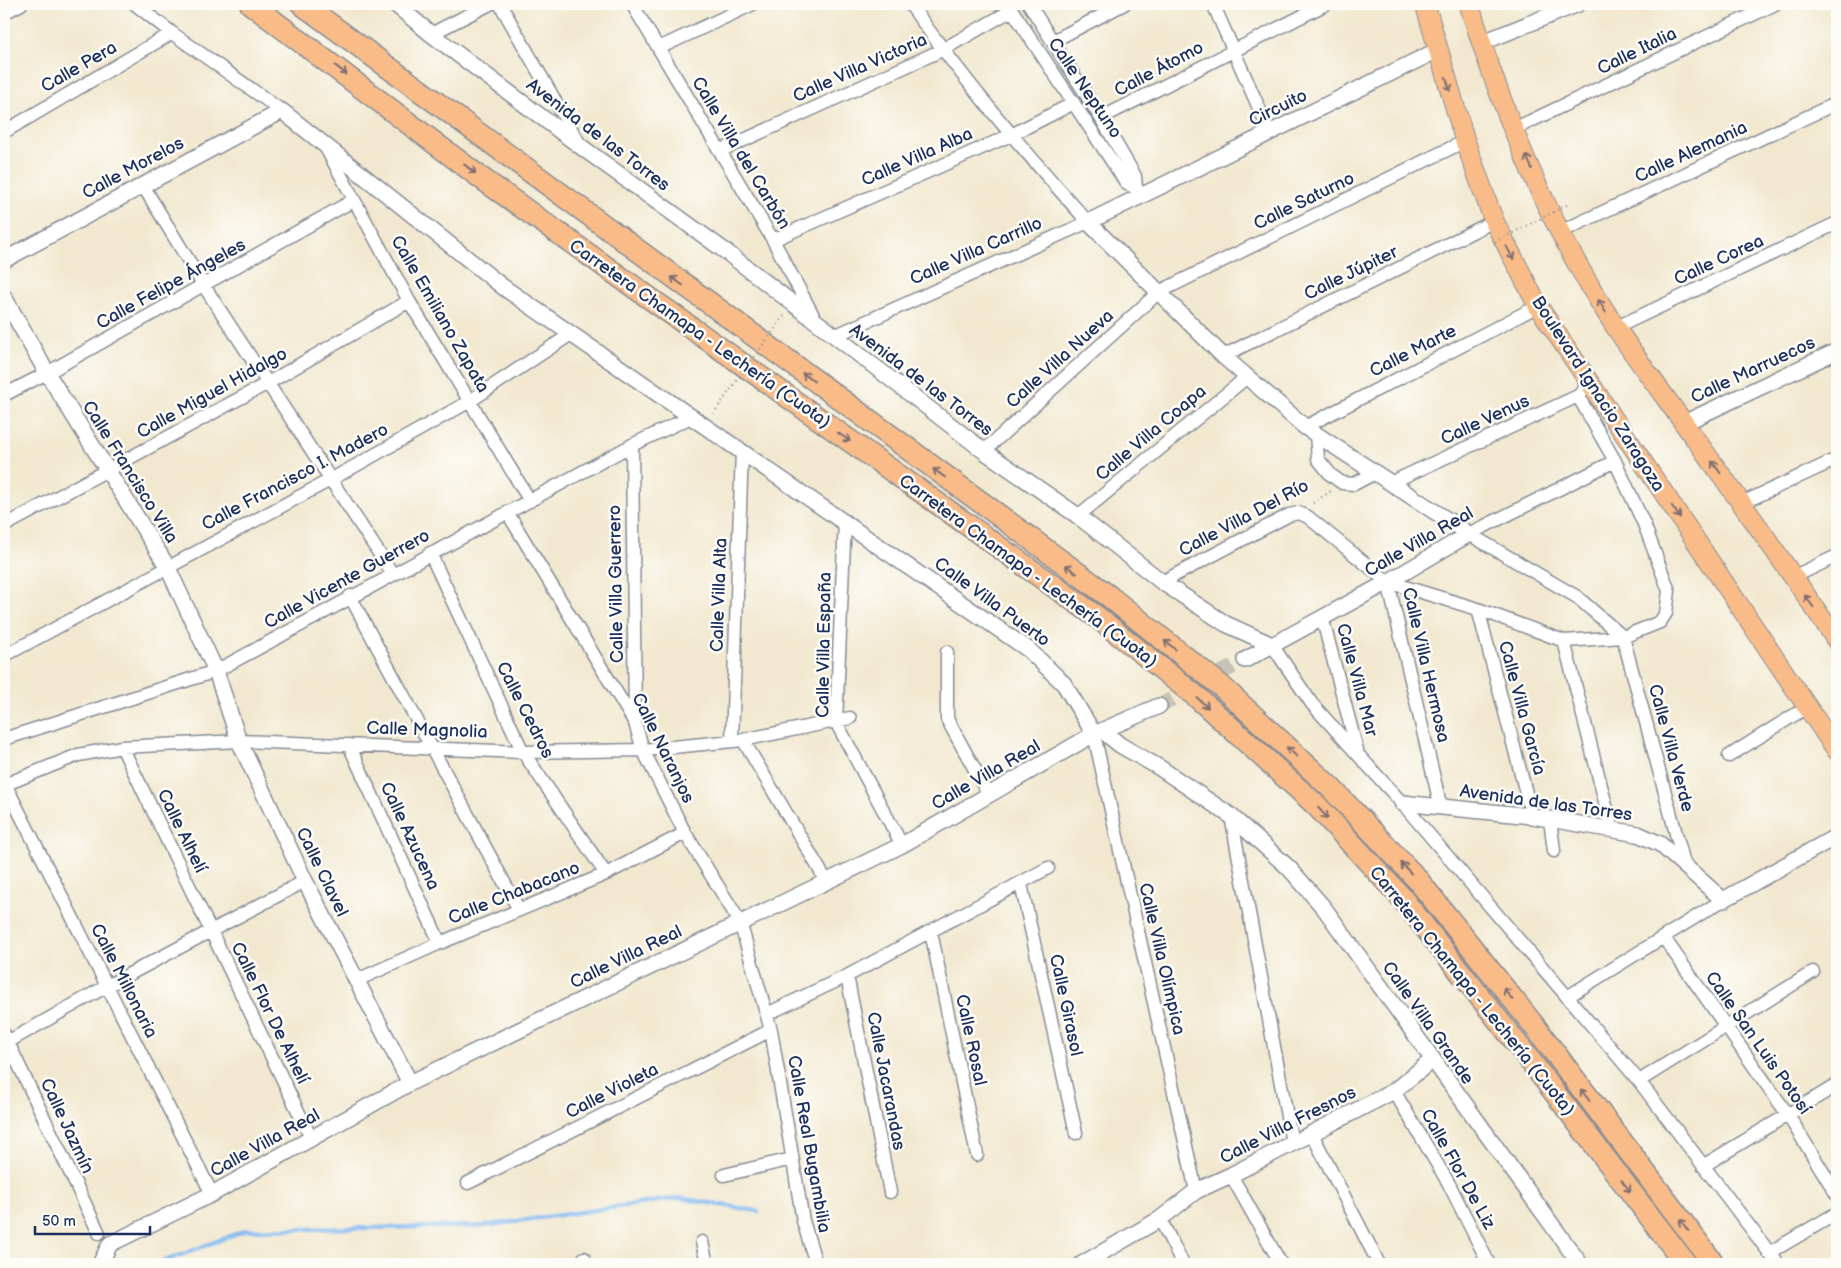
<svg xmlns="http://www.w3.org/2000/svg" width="1841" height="1268" viewBox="0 0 1841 1268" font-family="'Balsamiq Sans',sans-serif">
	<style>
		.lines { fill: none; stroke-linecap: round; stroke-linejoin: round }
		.stream { stroke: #80b8f0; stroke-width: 4.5 }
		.tertiary-tunnel { stroke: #c7c3b8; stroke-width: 15; stroke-dasharray: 15 8; stroke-linecap: butt }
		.minor-casing { stroke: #868c96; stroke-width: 15 }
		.tertiary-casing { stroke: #868c96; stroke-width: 18 }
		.primary-casing { stroke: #868c96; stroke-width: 21 }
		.motorway-casing { stroke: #868c96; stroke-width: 24 }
		.path { stroke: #868c96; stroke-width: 2.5; stroke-dasharray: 1 4; stroke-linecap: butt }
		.minor { stroke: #fff; stroke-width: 12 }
		.tertiary { stroke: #fff; stroke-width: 15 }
		.primary { stroke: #f9bc89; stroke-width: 19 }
		.motorway { stroke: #f9bc89; stroke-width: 21 }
		.path-bridge { stroke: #868c96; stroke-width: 2.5; stroke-dasharray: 1 4; stroke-linecap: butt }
		.oneway { stroke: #7f6e71 }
		.labels { text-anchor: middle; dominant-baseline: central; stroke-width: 5; stroke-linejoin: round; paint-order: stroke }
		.street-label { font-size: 18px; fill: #1b2f5e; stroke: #fdfcf7 }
	</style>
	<rect width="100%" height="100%" fill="#fdfcf7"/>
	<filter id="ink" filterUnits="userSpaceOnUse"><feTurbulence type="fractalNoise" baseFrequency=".02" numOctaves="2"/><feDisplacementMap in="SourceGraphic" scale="10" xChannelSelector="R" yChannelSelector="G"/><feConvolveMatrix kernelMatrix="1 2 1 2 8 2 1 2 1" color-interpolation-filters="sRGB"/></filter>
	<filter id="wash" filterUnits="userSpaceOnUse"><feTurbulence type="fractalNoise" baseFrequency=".0096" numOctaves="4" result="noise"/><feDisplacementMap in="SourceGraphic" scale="20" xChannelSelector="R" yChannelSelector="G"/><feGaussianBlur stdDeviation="1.12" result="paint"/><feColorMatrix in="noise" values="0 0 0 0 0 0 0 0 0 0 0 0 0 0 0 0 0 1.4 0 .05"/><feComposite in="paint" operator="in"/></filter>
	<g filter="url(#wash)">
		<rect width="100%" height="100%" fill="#f2e8cf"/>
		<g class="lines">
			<path class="stream" d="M157,1264L246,1230L484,1226L679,1198L758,1211"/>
		</g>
	</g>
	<g filter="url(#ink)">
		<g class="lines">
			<path class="tertiary-tunnel" d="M1159,706L1245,660"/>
			<g class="minor-casing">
				<path id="minor" d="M135,4L172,33L282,111
					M500,4L579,143
					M632,4L773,240L815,319
					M1008,4L1127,184L1136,188L1143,195
					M1029,4L1101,118L1135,176L1136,188
					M1213,4L1270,133
					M4,13L21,4
					M431,34L490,4
					M1053,41L1124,4
					M659,48L753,4
					M1101,118L1326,4
					M1514,129L1775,4
					M4,132L172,33
					M326,148L409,301L530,501
					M720,151L942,50L1012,10
					M142,184L204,286L392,573
					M1560,232L1837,103
					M773,240L1011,135L1074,103
					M1615,328L1837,223
					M834,336L1088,222C1025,152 964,81 910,4
					M1223,356L1494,221
					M4,395L47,373L354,200
					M1305,427L1538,306
					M1316,435L1318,459L1331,475L1342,483L1354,484L1375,473
					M632,445L635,722
					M984,451L1159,292L1465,141
					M1390,483L1578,396L1583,391
					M1742,503L1837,459
					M507,512L635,723L643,750L685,833L740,922L771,1030L803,1221L816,1264
					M1078,516L1247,377
					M845,521L836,722L902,845
					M4,526L268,383L409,301
					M1469,534L1577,597L1623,637L1685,867
					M1469,534L1615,461
					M430,553L523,752L606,874
					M1793,577L1837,556
					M1162,582L1289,515L1299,513L1308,517L1388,582L1441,808
					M1388,582L1478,609L1564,641L1623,637L1660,622L1666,613L1669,591L1644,524L1615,461L1578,396
					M350,596L519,910
					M1478,609L1532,816
					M1322,617L1357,750
					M1564,641L1612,829
					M1272,645L1312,704L1402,803L1639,1081L1778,1264
					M947,652V719L989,795
					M4,656L332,479L470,401L571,334
					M1094,734L1196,1191
					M4,739L216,671L632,445L693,416
					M743,740L827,882
					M732,741L742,450
					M349,745L440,943
					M122,747L311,1138
					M1729,756L1807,707
					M5,784L212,1194
					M4,785L78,755L122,747L239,741L523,752L643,750L743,740L850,718
					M1231,816L1292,1143
					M1550,819L1554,851
					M1021,884L1076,1133
					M931,932L977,1155
					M1664,938L1788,1115L1837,1195
					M847,976L890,1192
					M355,981L440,943L606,874L685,833
					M1567,997L1723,900
					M767,1014L847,976L1048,868
					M4,1034L99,1233
					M4,1044L107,986L305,881
					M1639,1081L1813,972
					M1394,1091L1449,1184L1489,1264
					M1312,1134L1379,1264
					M1703,1166L1837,1085
					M724,1175L792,1159
					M1231,1175L1281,1264
					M468,1183L771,1030
					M1160,1219L1183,1264
					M702,1242L707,1264
					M1769,1253L1837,1213
					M584,1258L586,1264"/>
			</g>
			<g class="tertiary-casing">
				<path id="tertiary" d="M395,4L431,34L580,146L725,251L984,451L1078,516L1162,582L1226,624L1272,645
					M1481,43L1578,4
					M4,260L282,111L503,287L1029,650L1064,684L1094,734
					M4,297L47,373L167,566L216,671L239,741L305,881L410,1083
					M1684,423L1837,351
					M1245,660L1388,582L1469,534L1305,427L1223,356L1088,222L1438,50
					M1103,731L1120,745L1160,768L1231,816L1289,868L1324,908L1580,1264
					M1402,803L1532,816L1638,834L1660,844L1723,900L1837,836
					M100,1264L110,1244L212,1194L410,1083L902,845L1094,734L1159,706
					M1082,1264L1160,1219L1196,1191L1231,1175L1394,1091L1431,1061"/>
			</g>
			<g class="primary-casing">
				<path id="primary" d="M1425,4L1465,141L1494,221L1538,306L1837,751
					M1469,4C1498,98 1537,196 1587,281C1619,337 1659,388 1696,440C1744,506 1791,573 1837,641"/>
			</g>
			<g class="motorway-casing">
				<path id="motorway" d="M251,4L481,178L1097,617L1198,698L1316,805L1401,897L1522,1050L1686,1264
					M302,4L1110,597L1220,685L1330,787L1417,879L1539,1032L1714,1264"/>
			</g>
			<path class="path" d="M1313,503L1331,491"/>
			<use href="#minor" class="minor"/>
			<use href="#tertiary" class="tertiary"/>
			<use href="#primary" class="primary"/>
			<use href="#motorway" class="motorway"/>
			<path class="path-bridge" d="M1495,242L1567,205
				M713,414L784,316"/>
		</g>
		<defs><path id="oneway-shaft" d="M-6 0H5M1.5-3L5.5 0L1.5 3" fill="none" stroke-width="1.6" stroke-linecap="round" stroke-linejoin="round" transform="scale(1.25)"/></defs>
		<g class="oneway">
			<use href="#oneway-shaft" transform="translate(341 70) rotate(38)"/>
			<use href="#oneway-shaft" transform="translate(1448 84) rotate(73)"/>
			<use href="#oneway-shaft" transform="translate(1529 162) rotate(-114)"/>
			<use href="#oneway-shaft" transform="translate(470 169) rotate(38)"/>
			<use href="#oneway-shaft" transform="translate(1510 253) rotate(62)"/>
			<use href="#oneway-shaft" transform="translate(677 281) rotate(-144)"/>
			<use href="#oneway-shaft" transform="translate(1602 306) rotate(-121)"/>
			<use href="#oneway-shaft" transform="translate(808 377) rotate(-144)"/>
			<use href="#oneway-shaft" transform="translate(844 437) rotate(35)"/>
			<use href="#oneway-shaft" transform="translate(1716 467) rotate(-126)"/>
			<use href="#oneway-shaft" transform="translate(939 473) rotate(-144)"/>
			<use href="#oneway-shaft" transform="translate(1676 512) rotate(56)"/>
			<use href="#oneway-shaft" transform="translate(1071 569) rotate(-144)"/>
			<use href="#oneway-shaft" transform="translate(1809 601) rotate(-125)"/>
			<use href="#oneway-shaft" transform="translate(1170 645) rotate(-141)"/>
			<use href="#oneway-shaft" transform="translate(1203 703) rotate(42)"/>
			<use href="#oneway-shaft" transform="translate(1292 752) rotate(-137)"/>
			<use href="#oneway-shaft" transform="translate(1323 813) rotate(47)"/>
			<use href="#oneway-shaft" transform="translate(1406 868) rotate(-133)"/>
			<use href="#oneway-shaft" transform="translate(1508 994) rotate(-128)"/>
			<use href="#oneway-shaft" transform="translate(1585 1095) rotate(-127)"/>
			<use href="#oneway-shaft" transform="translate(1626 1186) rotate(53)"/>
			<use href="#oneway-shaft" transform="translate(1684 1225) rotate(-127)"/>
		</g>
	</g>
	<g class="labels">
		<g class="street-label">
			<text transform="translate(1637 51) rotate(-26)">Calle Italia</text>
			<text transform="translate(79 67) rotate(-30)">Calle Pera</text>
			<text transform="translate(860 68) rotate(-24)">Calle Villa Victoria</text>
			<text transform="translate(1159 69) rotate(-28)">Calle Átomo</text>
			<text transform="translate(1085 88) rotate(56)">Calle Neptuno</text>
			<text transform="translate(1278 108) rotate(-26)">Circuito</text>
			<text transform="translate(598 135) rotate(37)">Avenida de las Torres</text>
			<text transform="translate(1691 152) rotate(-25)">Calle Alemania</text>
			<text transform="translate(741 153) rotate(59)">Calle Villa del Carbón</text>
			<text transform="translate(917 157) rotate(-24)">Calle Villa Alba</text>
			<text transform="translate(133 168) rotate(-28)">Calle Morelos</text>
			<text transform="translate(1304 201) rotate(-26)">Calle Saturno</text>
			<text transform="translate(976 251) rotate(-24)">Calle Villa Carrillo</text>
			<text transform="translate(1719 260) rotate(-25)">Calle Corea</text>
			<text transform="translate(1351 273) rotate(-26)">Calle Júpiter</text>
			<text transform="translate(171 284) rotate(-29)">Calle Felipe Ángeles</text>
			<text transform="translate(440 314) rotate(60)">Calle Emiliano Zapata</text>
			<text transform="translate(700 334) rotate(35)">Carretera Chamapa - Lechería (Cuota)</text>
			<text transform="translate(1413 351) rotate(-27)">Calle Marte</text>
			<text transform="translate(1060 359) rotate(-42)">Calle Villa Nueva</text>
			<text transform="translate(1753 370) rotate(-25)">Calle Marruecos</text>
			<text transform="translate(921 380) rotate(37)">Avenida de las Torres</text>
			<text transform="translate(212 393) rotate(-29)">Calle Miguel Hidalgo</text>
			<text transform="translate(1598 394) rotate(57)">Boulevard Ignacio Zaragoza</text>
			<text transform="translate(1485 420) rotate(-25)">Calle Venus</text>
			<text transform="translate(1151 433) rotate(-40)">Calle Villa Coapa</text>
			<text transform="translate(130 472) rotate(58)">Calle Francisco Villa</text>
			<text transform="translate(295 477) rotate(-28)">Calle Francisco I. Madero</text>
			<text transform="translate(1244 518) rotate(-28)">Calle Villa Del Río</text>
			<text transform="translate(1419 542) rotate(-30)">Calle Villa Real</text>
			<text transform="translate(1028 571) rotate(36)">Carretera Chamapa - Lechería (Cuota)</text>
			<text transform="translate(347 579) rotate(-29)">Calle Vicente Guerrero</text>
			<text transform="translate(616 584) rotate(-91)">Calle Villa Guerrero</text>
			<text transform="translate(719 595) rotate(-88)">Calle Villa Alta</text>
			<text transform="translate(992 602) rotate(36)">Calle Villa Puerto</text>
			<text transform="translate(824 645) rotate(-89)">Calle Villa España</text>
			<text transform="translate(1426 665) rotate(77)">Calle Villa Hermosa</text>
			<text transform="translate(1357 680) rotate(75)">Calle Villa Mar</text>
			<text transform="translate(1522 708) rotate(75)">Calle Villa García</text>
			<text transform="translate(525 710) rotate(63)">Calle Cedros</text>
			<text transform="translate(427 730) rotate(2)">Calle Magnolia</text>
			<text transform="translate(663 748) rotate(64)">Calle Naranjos</text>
			<text transform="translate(1671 748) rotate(75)">Calle Villa Verde</text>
			<text transform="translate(986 775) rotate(-30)">Calle Villa Real</text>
			<text transform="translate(1546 803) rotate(8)">Avenida de las Torres</text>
			<text transform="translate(182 831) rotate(64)">Calle Alhelí</text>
			<text transform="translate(410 836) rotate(65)">Calle Azucena</text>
			<text transform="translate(322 872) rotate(64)">Calle Clavel</text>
			<text transform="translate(514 893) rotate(-22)">Calle Chabacano</text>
			<text transform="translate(626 957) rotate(-26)">Calle Villa Real</text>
			<text transform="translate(1162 959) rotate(77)">Calle Villa Olímpica</text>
			<text transform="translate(124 981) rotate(63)">Calle Millonaria</text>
			<text transform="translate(1472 991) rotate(51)">Carretera Chamapa - Lechería (Cuota)</text>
			<text transform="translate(1066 1005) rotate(78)">Calle Girasol</text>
			<text transform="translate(270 1013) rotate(64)">Calle Flor De Alhelí</text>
			<text transform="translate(1428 1023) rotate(55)">Calle Villa Grande</text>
			<text transform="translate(971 1040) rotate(78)">Calle Rosal</text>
			<text transform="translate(1758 1043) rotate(55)">Calle San Luis Potosí</text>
			<text transform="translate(886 1081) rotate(79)">Calle Jacarandas</text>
			<text transform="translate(612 1091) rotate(-27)">Calle Violeta</text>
			<text transform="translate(1288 1125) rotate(-27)">Calle Villa Fresnos</text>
			<text transform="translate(67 1126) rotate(65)">Calle Jazmín</text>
			<text transform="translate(265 1143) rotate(-29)">Calle Villa Real</text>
			<text transform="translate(809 1144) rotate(80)">Calle Real Bugambilia</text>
			<text transform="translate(1458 1169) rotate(61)">Calle Flor De Liz</text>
		</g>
	</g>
	<rect width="1841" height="1268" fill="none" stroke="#fdfcf7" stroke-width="20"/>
	<path d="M35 1226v8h115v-8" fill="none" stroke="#1b2f5e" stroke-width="2.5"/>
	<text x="42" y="1226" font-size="15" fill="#1b2f5e" stroke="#fdfcf7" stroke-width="4" paint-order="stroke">50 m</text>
</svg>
